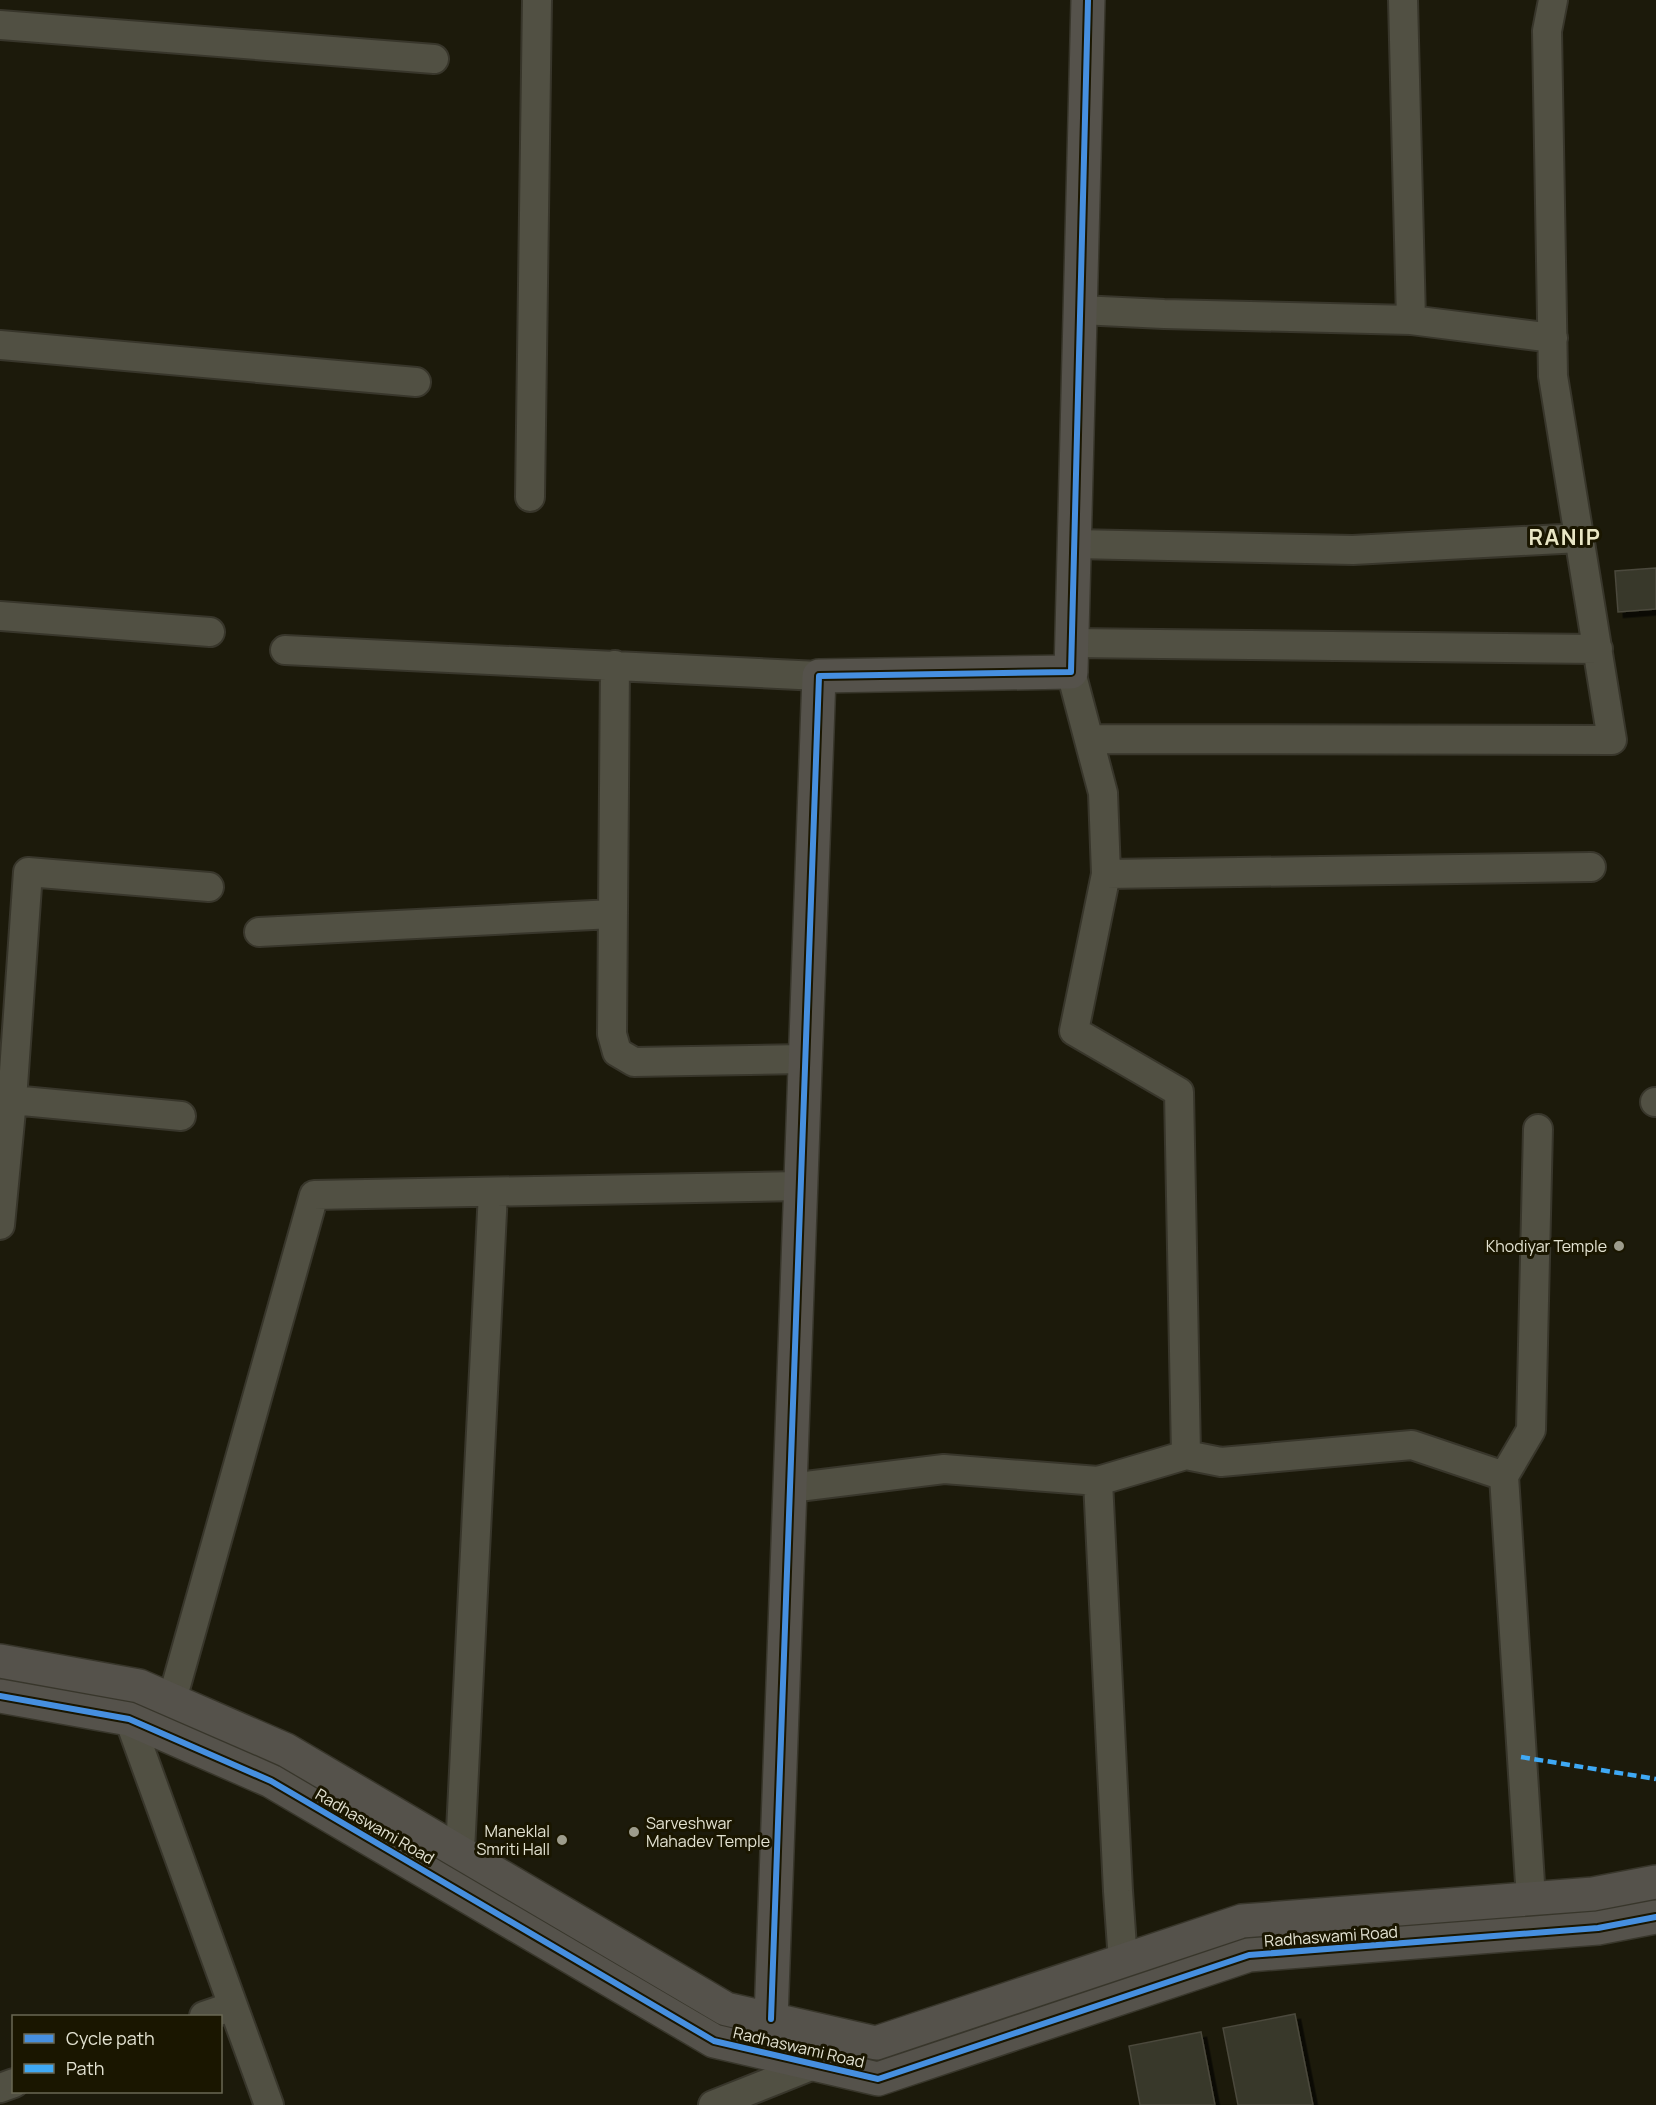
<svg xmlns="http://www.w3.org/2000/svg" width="1656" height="2105" viewBox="0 0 1656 2105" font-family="Manrope,sans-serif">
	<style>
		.building { fill: #38372a; stroke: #4b493c; stroke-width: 1.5; filter: url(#shadow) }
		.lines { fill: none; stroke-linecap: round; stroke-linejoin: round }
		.street-casing { stroke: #38362b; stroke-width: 32 }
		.secondary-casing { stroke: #38362b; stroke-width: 36 }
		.street { stroke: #515043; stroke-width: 28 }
		.secondary { stroke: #55524b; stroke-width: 33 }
		.quiet { stroke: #3fa9f5; stroke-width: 4.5; stroke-dasharray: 9 4.5; stroke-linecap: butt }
		.cycleway-casing { stroke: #1a1600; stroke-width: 10 }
		.cycleway { stroke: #468fdf; stroke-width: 6 }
		.poi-dot { fill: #9d9c8c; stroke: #1a1600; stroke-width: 2 }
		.labels { text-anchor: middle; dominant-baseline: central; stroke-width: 6; stroke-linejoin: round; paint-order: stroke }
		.poi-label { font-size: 16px; fill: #e3e2d1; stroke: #1a1600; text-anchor: end }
		.street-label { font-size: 16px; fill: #e3e2d1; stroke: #1a1600 }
		.district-label { font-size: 22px; font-weight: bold; letter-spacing: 1.5px; fill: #e9e6c5; stroke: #1a1600 }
	</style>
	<defs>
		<filter id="shadow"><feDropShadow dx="5.5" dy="5.5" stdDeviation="0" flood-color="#0009"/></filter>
	</defs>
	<rect width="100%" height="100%" fill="#1c1a0b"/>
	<path class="building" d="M1656,568V609L1618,612L1615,571Z
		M1295,2014L1313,2105H1238L1223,2028Z
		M1201,2032L1215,2105H1140L1129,2046Z"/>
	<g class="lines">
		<g class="street-casing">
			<path id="street" d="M0,25L434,59
				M1080,310L1164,314L1411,320L1403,0
				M1411,320L1553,338
				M0,345L416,382
				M530,497L537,0
				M1075,544L1353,550L1580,538
				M0,616L210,632
				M1072,643L1598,649
				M285,650L819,676
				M615,665L612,1034L617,1052L634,1062L805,1059
				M1071,672L1103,793L1106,874L1591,867
				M1089,739L1612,740L1553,376L1547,31L1553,0
				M1106,874L1074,1031L1179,1092L1186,1455
				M259,932L613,914
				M12,1100L181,1116
				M1655,1102H1656
				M0,1225L12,1100L28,872L209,887
				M1098,1481L1118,1891L1123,1961
				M790,1488L944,1469L1098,1481L1186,1455L1221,1462L1412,1445L1504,1476
				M172,1700L314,1195L800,1186
				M129,1719L269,2105
				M460,1851L493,1192
				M1531,1899L1504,1476L1531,1430L1538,1129
				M204,2016L233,2006
				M0,2088L14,2083
				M713,2105L816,2064"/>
		</g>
		<g class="secondary-casing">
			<path id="secondary" d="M0,1661L139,1686L286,1750L726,2009L876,2043L1242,1921L1593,1894L1656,1882
				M0,1696L129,1719L271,1781L714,2041L878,2079L1249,1955L1598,1928L1656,1917
				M771,2019L819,676L1071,672L1088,0"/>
		</g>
		<use href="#street" class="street"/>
		<use href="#secondary" class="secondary"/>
		<path class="quiet" d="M1521,1757L1656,1779"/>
		<g class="cycleway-casing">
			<path id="cycleway" d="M0,1696L129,1719L271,1781L714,2041L878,2079L1249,1955L1598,1928L1656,1917
				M771,2019L819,676L1071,672L1088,0"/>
		</g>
		<use href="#cycleway" class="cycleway"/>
	</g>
	<g class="poi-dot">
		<circle cx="1619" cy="1246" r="6"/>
		<circle cx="634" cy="1832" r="6"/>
		<circle cx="562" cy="1840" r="6"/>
	</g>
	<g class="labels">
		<g class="poi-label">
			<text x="1607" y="1246">Khodiyar Temple</text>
			<text x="646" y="1823" text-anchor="start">Sarveshwar<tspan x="646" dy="18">Mahadev Temple</tspan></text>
			<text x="550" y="1831">Maneklal<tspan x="550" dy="18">Smriti Hall</tspan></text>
		</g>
		<g class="street-label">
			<text transform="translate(375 1826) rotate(30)">Radhaswami Road</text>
			<text transform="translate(1331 1936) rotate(-4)">Radhaswami Road</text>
			<text transform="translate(799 2047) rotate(13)">Radhaswami Road</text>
		</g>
		<g class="district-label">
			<text x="1565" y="537">RANIP</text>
		</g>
	</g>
	<rect x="12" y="2015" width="210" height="78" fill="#1a1600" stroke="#6a6854" stroke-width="1.5"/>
	<rect x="24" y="2034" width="30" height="9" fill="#468fdf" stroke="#6a6854" stroke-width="1.5"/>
	<text x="66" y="2045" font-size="18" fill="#e3e2d1">Cycle path</text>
	<rect x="24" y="2064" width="30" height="9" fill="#3fa9f5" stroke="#6a6854" stroke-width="1.5"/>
	<text x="66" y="2075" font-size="18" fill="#e3e2d1">Path</text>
</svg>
